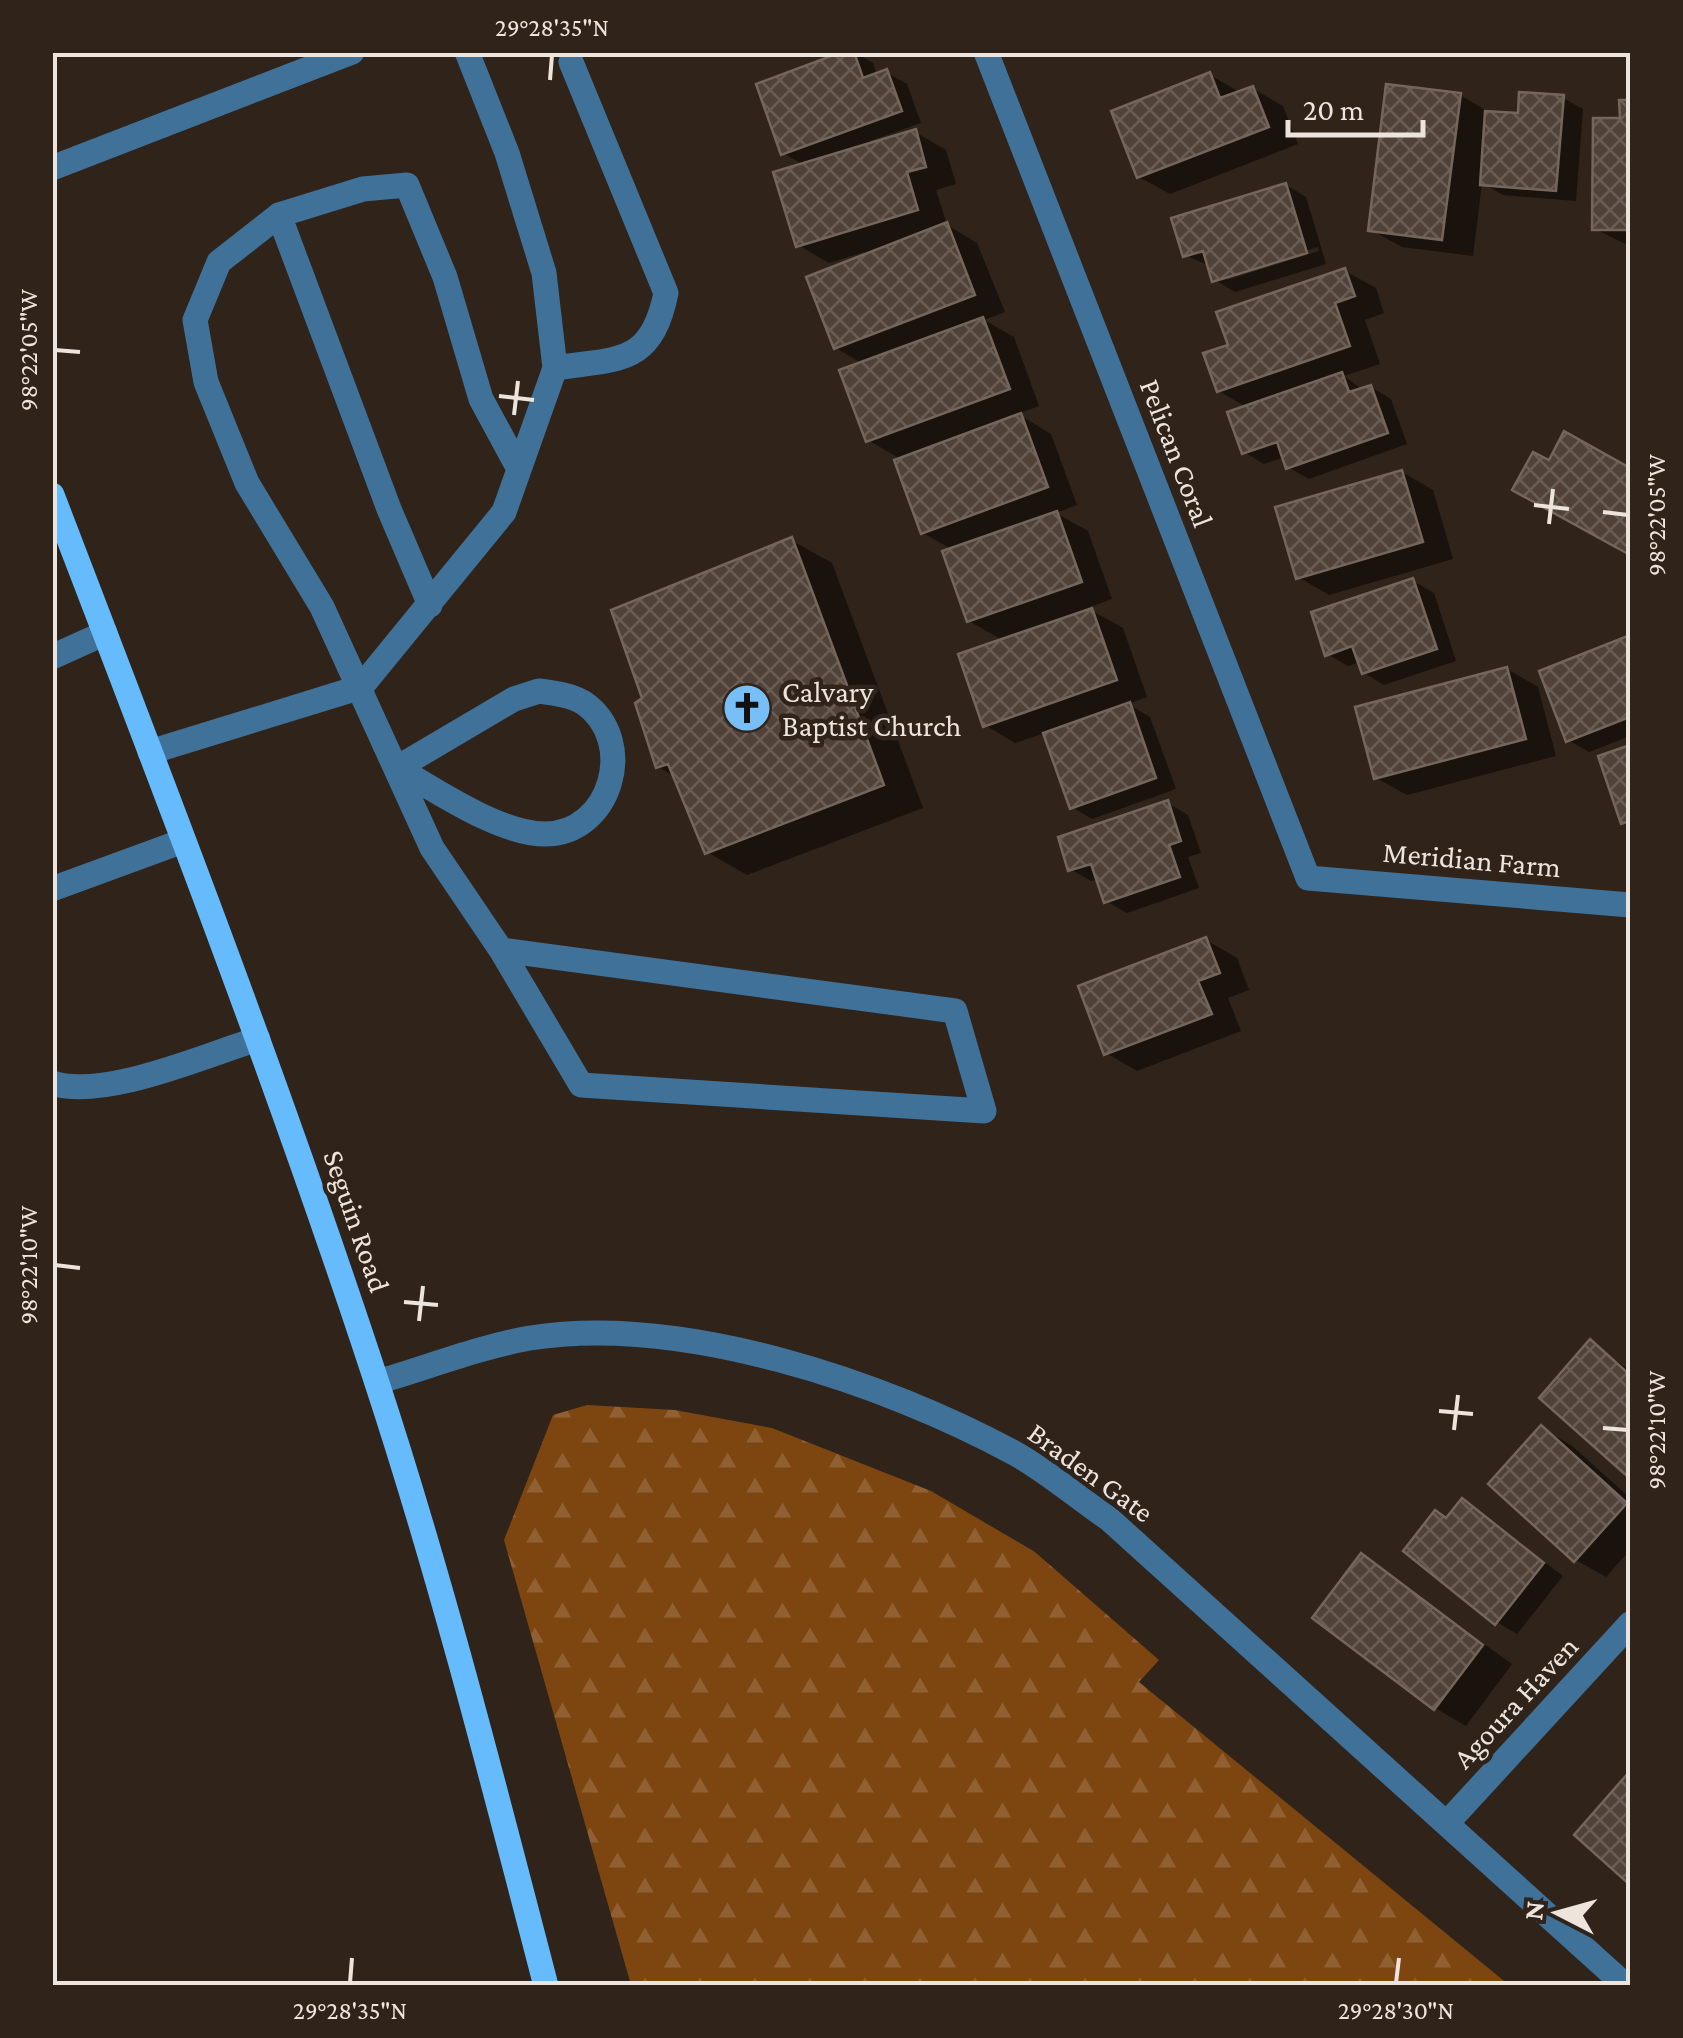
<svg xmlns="http://www.w3.org/2000/svg" width="1683" height="2038" viewBox="0 0 1683 2038" font-family="'Crimson Pro',serif">
	<style>
		.forest { fill: url(#forest-firs) }
		.shadow { fill: #0007; fill-rule: evenodd }
		.building { fill: url(#building-cross-hatch); stroke: #74665b; stroke-width: 2.5 }
		.lines { fill: none; stroke-linecap: round; stroke-linejoin: round }
		.minor { stroke: #3f7199; stroke-width: 25 }
		.major { stroke: #66bbfc; stroke-width: 25 }
		.ticks { fill: none; stroke: #ede4de; stroke-width: 4 }
		.labels { text-anchor: middle; dominant-baseline: central; stroke-width: 9; stroke-linejoin: round; paint-order: stroke }
		.street-label { font-size: 30px; fill: #ede4de; stroke: #2f231a }
		.poi-label { font-size: 30px; fill: #ede4de; stroke: #2f231a; text-anchor: start }
		.neatline { fill: none; stroke: #ede4de; stroke-width: 4 }
		.ticks-label { font-size: 25px; text-anchor: middle; fill: #ede4de }
	</style>
	<defs>
		<pattern id="forest-firs" width="22" height="20" patternUnits="userSpaceOnUse" patternTransform="scale(2.5)"><rect width="22" height="20" fill="#7d4510"/><path d="M5 1l3.5 6h-7zM16 11l3.5 6h-7z" fill="#906032"/></pattern>
		<pattern id="building-cross-hatch" width="8" height="8" patternUnits="userSpaceOnUse" patternTransform="scale(2.5)"><rect width="8" height="8" fill="#504239"/><path d="M0 0l8 8M0 8l8-8" fill="none" stroke="#6a5d55"/></pattern>
	</defs>
	<rect width="100%" height="100%" fill="#2f231a"/>
	<path class="forest" d="M587,1405L675,1410L772,1428L931,1491L1035,1552L1159,1660L1139,1682L1509,1985H631L504,1540L553,1415Z"/>
	<path class="shadow" d="M854,52L873,63L877,76L886,72L907,84L921,123L870,141L871,145L915,132L946,150L956,184L936,190L947,225L977,243L1005,312L984,320L1014,337L1039,406L1018,414L1051,434L1077,505L1056,513L1088,531L1112,599L1087,608L1123,628L1147,697L1128,704L1150,717L1176,789L1092,819L1072,807L1045,733L1015,743L985,725L1004,641L969,621L953,550L923,533L902,460L868,440L863,364L836,348L864,252L829,263L798,245L804,165L783,153Z
		M1210,75L1241,93L1252,88L1283,106L1298,144L1170,194L1139,177Z
		M1460,95L1492,114L1520,116L1563,98L1583,109L1576,201L1503,195L1482,183L1473,256L1402,247L1371,230Z
		M1622,103H1630V246L1595,229L1622,121Z
		M1286,185L1306,197L1326,264L1235,292L1215,280L1210,266L1185,255ZM1318,247L1319,251L1227,280V275Z
		M1345,271L1376,288L1384,313L1365,320L1380,364L1344,376L1363,390L1371,387L1391,399L1407,444L1309,479L1288,467L1285,457L1264,464L1244,452L1248,408L1219,391L1231,347Z
		M1402,472L1433,490L1453,559L1329,595L1298,577Z
		M791,540L832,563L923,808L747,875L707,852L676,777L658,767Z
		M1413,581L1434,593L1456,661L1384,685L1364,673L1360,662L1348,666L1327,654Z
		M1630,638V736L1589,752L1568,740L1542,672Z
		M1507,669L1538,687L1556,756L1407,795L1376,778Z
		M1630,748V827L1623,823L1601,758Z
		M1167,803L1188,815L1201,853L1188,857L1199,888L1127,913L1106,901L1099,879L1091,881L1070,869Z
		M1206,940L1237,958L1249,990L1228,998L1241,1031L1137,1071L1106,1053Z
		M1591,1342L1630,1371V1475L1627,1473Z
		M1542,1428L1572,1446L1630,1498V1550L1606,1577L1576,1560Z
		M1463,1501L1563,1576L1517,1634L1497,1622L1447,1520Z
		M1361,1556L1512,1664L1466,1726L1435,1708Z
		M1630,1775V1881L1578,1835Z"/>
	<path class="building" d="M842,52H854L863,78L887,69L902,111L781,155L756,84Z
		M1210,72L1220,98L1253,86L1269,127L1137,178L1111,111Z
		M1386,84L1461,93L1442,240L1368,231Z
		M1519,92L1564,95L1556,191L1480,185L1485,111L1518,113Z
		M1619,100H1630V230H1592L1593,118H1620Z
		M916,129L926,167L907,172L918,210L796,247L773,172Z
		M1286,183L1307,253L1212,282L1203,251L1183,257L1171,218Z
		M947,222L975,295L834,349L806,277Z
		M1345,268L1355,296L1335,303L1350,346L1217,392L1203,353L1228,345L1216,312Z
		M983,317L1010,389L866,442L839,370Z
		M1342,372L1349,392L1371,385L1388,433L1286,469L1277,442L1242,454L1227,412Z
		M1021,413L1048,487L921,534L894,460Z
		M1564,431L1630,468V555L1512,490L1533,452L1549,460Z
		M1402,470L1423,542L1296,579L1275,507Z
		M1057,511L1082,582L967,622L942,551Z
		M792,537L884,785L705,854L668,764L656,768L635,703L642,698L611,610Z
		M1413,578L1437,649L1362,674L1352,646L1325,656L1311,612Z
		M1092,608L1117,680L983,727L958,654Z
		M1630,635V717L1566,742L1539,671Z
		M1507,667L1526,739L1374,779L1355,707Z
		M1130,702L1156,778L1070,809L1043,733Z
		M1630,745V821L1621,824L1598,756Z
		M1168,800L1181,841L1169,845L1180,877L1104,903L1091,864L1068,871L1058,837Z
		M1206,937L1220,973L1198,981L1212,1014L1104,1055L1078,986Z
		M1590,1339L1630,1375V1469L1626,1475L1539,1398Z
		M1541,1425L1627,1503L1574,1562L1488,1484Z
		M1462,1498L1544,1563L1495,1625L1403,1551L1435,1510L1446,1518Z
		M1361,1553L1483,1645L1434,1710L1312,1618Z
		M1630,1771V1885L1574,1835Z"/>
	<g class="lines">
		<path class="minor" d="M986,52L1308,878L1630,905
			M52,168L352,52
			M279,215L389,509L430,605
			M555,368C619,358 651,366 666,293L571,62
			M52,657L105,633
			M539,691C554,693 571,695 584,703C638,741 611,834 545,834C499,834 436,790 397,768L514,699Z
			M150,752L361,687L504,512L555,368L544,273L507,153L467,52
			M52,889L183,841
			M501,950L955,1011L984,1111L581,1085L501,950L432,848L322,607L247,483L206,382L195,320L219,262L279,215L363,189L407,185L445,277L481,399L519,469
			M52,1083C105,1100 205,1055 258,1039
			M377,1382C426,1368 479,1347 530,1338C681,1314 884,1382 1016,1454C1048,1472 1078,1498 1109,1519L1626,1986
			M1447,1823L1630,1624"/>
		<path class="major" d="M52,495C164,787 277,1079 375,1377C441,1577 493,1782 546,1986"/>
	</g>
	<path class="ticks" d="M550,80L552,55M55,350L80,352M499,396L534,400M514,415L518,381M1534,505L1569,509M1603,512L1628,515M1549,524L1553,489M55,1265L80,1268M404,1302L438,1305M419,1321L423,1286M1439,1411L1473,1414M1603,1428L1628,1430M1454,1430L1458,1395M350,1983L352,1958M1396,1983L1399,1958"/>
	<defs>
		<g id="church-disc" transform="scale(2.5)"><circle r="9.5" fill="#78bff8" stroke="#2f231a"/><path d="M-1.2-6h2.4v3.5h3.3v2.4h-3.3V6h-2.4V-.1h-3.3v-2.4h3.3Z" fill="#111"/></g>
	</defs>
	<g fill-rule="evenodd">
		<use href="#church-disc" x="747" y="708"/>
	</g>
	<g class="labels">
		<g class="street-label">
			<text transform="translate(1177 453) rotate(69)">Pelican Coral</text>
			<text transform="translate(1472 859) rotate(5)">Meridian Farm</text>
			<text transform="translate(357 1221) rotate(71)">Seguin Road</text>
			<text transform="translate(1091 1472) rotate(36)">Braden Gate</text>
			<text transform="translate(1515 1702) rotate(-47)">Agoura Haven</text>
		</g>
		<g class="poi-label">
			<text x="782" y="691">Calvary<tspan x="782" dy="34">Baptist Church</tspan></text>
		</g>
	</g>
	<rect width="1683" height="2038" fill="none" stroke="#2f231a" stroke-width="110"/>
	<g transform="translate(1558 1913) rotate(276)" stroke="#2f231a" stroke-width="8" paint-order="stroke">
	<path d="M0-8L18 38L0 25L-18 38Z" fill="#ede4de"/>
	<text y="-15" font-size="28" font-weight="bold" text-anchor="middle" fill="#ede4de">N</text>
	</g>
	<path d="M1288 120v15h135v-15" fill="none" stroke="#ede4de" stroke-width="5"/>
	<text x="1303" y="120" font-size="30" fill="#ede4de" stroke="#2f231a" stroke-width="8" paint-order="stroke">20 m</text>
	<rect x="55" y="55" width="1573" height="1928" class="neatline"/>
	<g class="ticks-label">
		<text x="552" y="36">29°28'35"N</text>
		<text transform="translate(28 350) rotate(-90)" y="9">98°22'05"W</text>
		<text transform="translate(1656 515) rotate(-90)" y="9">98°22'05"W</text>
		<text transform="translate(28 1265) rotate(-90)" y="9">98°22'10"W</text>
		<text transform="translate(1656 1430) rotate(-90)" y="9">98°22'10"W</text>
		<text x="350" y="2019">29°28'35"N</text>
		<text x="1396" y="2019">29°28'30"N</text>
	</g>
</svg>
